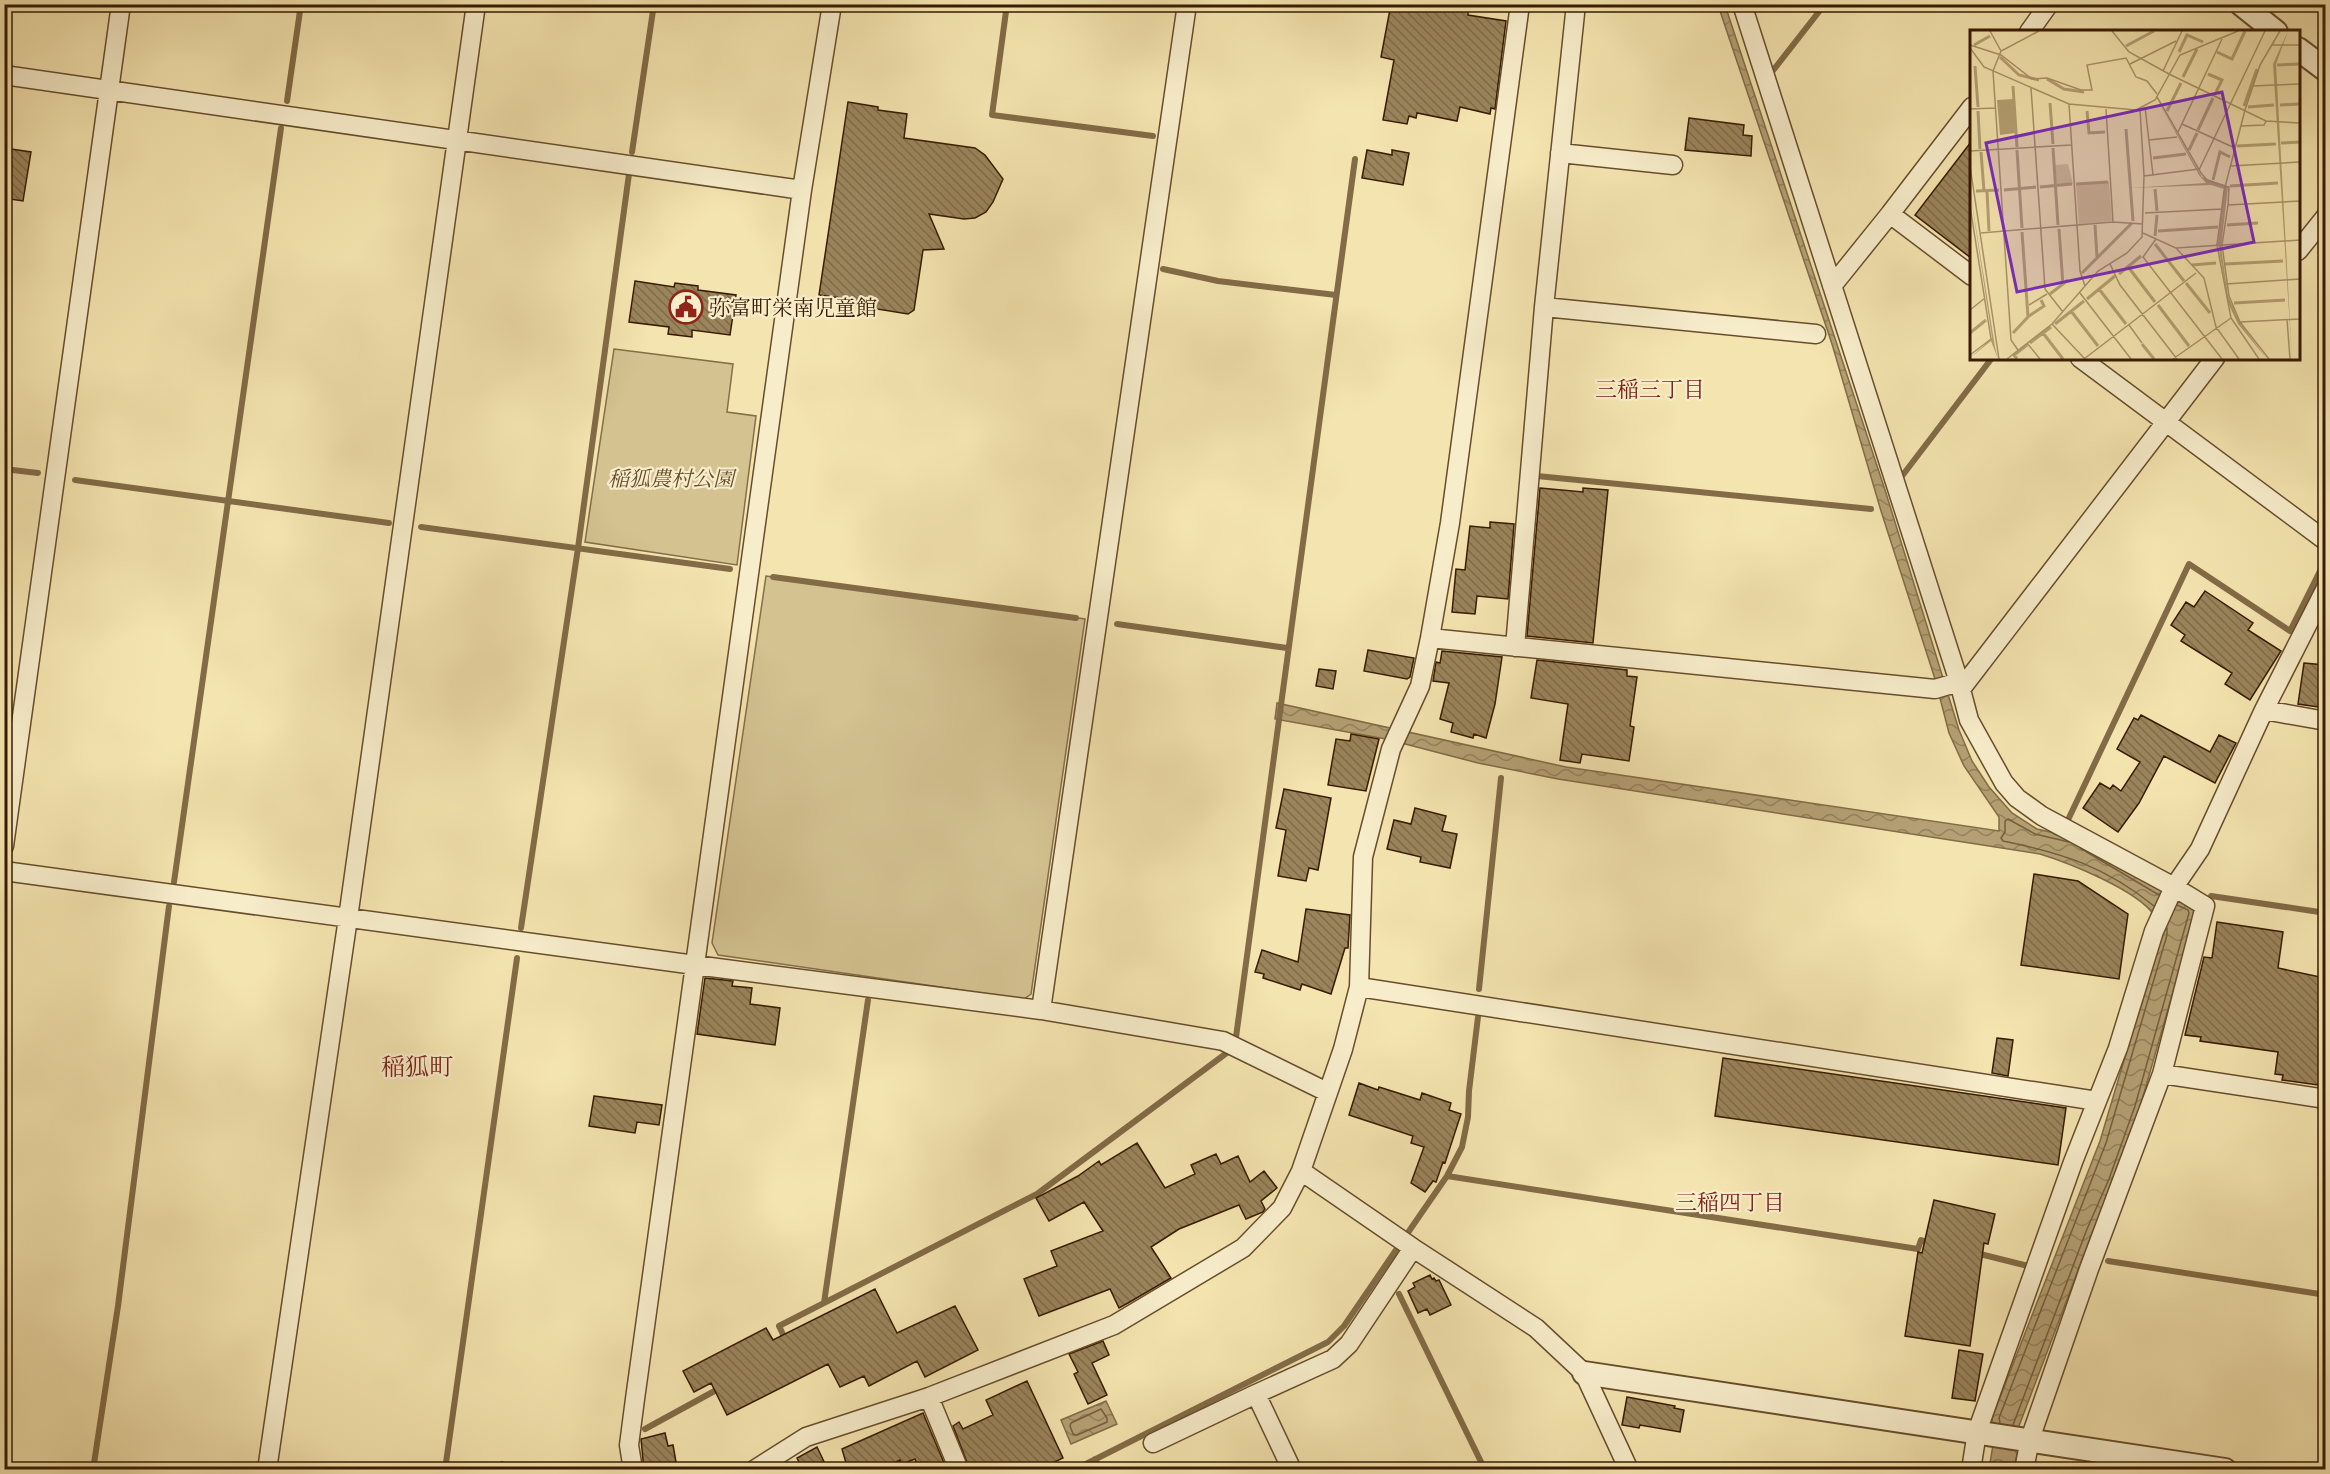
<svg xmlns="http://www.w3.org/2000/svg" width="2330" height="1474" viewBox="0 0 2330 1474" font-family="'EB Garamond','Noto Serif JP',serif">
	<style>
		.park { fill: #d4c291; stroke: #866e49; stroke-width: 1.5 }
		.water { fill: url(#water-waves); stroke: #826b46; stroke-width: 1.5 }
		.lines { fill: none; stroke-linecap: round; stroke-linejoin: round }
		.shore { stroke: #765e3a; stroke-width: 1.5 }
		.stream { stroke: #826b46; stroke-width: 6 }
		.building { fill: url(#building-back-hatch); stroke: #381b01; stroke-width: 1.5 }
		.minor-casing { stroke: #674d2c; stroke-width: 21 }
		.tertiary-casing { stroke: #674d2c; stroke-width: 26 }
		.minor { stroke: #f8edcb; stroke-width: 18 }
		.tertiary { stroke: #f8edcb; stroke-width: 22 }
		.labels { text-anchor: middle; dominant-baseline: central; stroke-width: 4.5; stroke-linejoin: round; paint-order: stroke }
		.poi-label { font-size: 21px; fill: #381b01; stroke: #f8edcb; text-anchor: start }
		.park-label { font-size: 21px; font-style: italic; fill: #674d2c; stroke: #f8edcb }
		.neighbourhood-label { font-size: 22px; fill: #7a1f14; stroke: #f8edcb }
		.quarter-label { font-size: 24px; fill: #7a1f14; stroke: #f8edcb }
		.inset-river { fill: none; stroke: #b4a074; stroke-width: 3 }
		.inset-road { fill: none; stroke: #a99469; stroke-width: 1.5 }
		.view { fill: #7b2cbf; fill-opacity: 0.15; stroke: #7b2cbf; stroke-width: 3 }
		.inset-edge { fill: none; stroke: #381b01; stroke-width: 3 }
	</style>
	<defs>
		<pattern id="water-waves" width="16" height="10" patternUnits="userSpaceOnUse" patternTransform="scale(1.5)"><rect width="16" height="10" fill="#b4a074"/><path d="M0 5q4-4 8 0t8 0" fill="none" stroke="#93825d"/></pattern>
		<pattern id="building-back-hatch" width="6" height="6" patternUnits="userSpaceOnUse" patternTransform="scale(1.5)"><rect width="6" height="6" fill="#9a845b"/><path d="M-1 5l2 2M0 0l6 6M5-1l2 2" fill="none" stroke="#7f6b49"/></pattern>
	</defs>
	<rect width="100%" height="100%" fill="#f4e4af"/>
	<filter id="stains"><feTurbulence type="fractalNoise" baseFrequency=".00333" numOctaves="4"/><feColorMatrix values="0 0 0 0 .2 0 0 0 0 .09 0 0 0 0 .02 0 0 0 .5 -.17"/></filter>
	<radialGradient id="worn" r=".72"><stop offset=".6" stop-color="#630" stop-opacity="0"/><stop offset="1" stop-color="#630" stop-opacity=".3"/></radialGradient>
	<path class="park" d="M614,349L733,364L727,412L756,416L737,565L585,542Z
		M766,576L1085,619L1031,994L1024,999L718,955L712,943Z"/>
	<path class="water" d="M1718,5H1725L1886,493L1959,730L1972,761L1989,787L2012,813L2037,829L2072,837L2197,908L2140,1107L2114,1181L2093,1231L2019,1426L2013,1446L2017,1454L2014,1469H1989L1993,1445L1992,1418L2100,1141L2162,933C2159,927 2158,920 2154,915C2137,890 2069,863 2040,854L1558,779L1478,763L1386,739L1275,719L1277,703L1566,767L1999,831V817L1964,766L1949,733L1935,679L1881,511L1832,344Z
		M1106,1401L1117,1424L1071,1444L1061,1420Z"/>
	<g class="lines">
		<path class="shore" d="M2069,842L2035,834L2008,819L2005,821V832L2001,838L2003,841C2063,853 2106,867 2154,906
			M2080,848L2159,895
			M1101,1409L1107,1418V1422L1077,1435L1073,1434L1070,1426L1071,1423Z
			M2000,1423L1999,1418L2106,1143L2167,935V928
			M2013,1425L2087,1229L2109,1179L2135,1106L2189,913L2188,910L2177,905"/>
		<path class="stream" d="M1007,4L992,115L1153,136
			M1586,9L1602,4
			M1768,77L1825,4
			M287,101L301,4
			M632,152L654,4
			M1163,269L1218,281L1336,295
			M4,469L38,473
			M1537,476L1871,509
			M75,480L389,523
			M1899,480L1992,358
			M421,527L730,569
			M773,577L1076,618
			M1117,624L1287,648
			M2067,822L2189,564L2290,631L2326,559
			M174,882L281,128
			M2211,896L2326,913
			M521,928L578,548L629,174
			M1479,989L1501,778
			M1236,1037L1355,159
			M1447,1176L1918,1249L1921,1240L1931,1243
			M1407,1234L1447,1176L1462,1147L1468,1117L1469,1091L1478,1017
			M1976,1253L2028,1266
			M2108,1261L2326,1295
			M1399,1294L1485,1470
			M824,1303L868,1000
			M787,1343L779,1326L1037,1194L1228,1052
			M645,1429L720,1388
			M1095,1459L1100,1470
			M93,1470L118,1306L169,906
			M445,1470L517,958
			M492,1470L502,1464
			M1074,1470L1328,1342L1344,1326L1396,1250"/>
	</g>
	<path class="building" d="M1391,4H1438L1468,10V15L1506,21L1495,109L1491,108L1490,114L1460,107L1457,121L1417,113L1416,118L1409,116L1407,124L1383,120L1394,60L1381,57Z
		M848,102L878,107V110L907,114L904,138L975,148L985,155L1003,179L993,202L986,212L975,218L964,219L929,214L944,249L923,250L914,310L908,314L846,304L847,299L819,295Z
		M1689,118L1744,125L1743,135L1752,136L1751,156L1685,150Z
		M1971,142V258L1915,215Z
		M4,148L31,152L23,201L4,198Z
		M1367,150L1392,155V150L1409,153L1403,185L1362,178Z
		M635,281L674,287L675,283L698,286V290L736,295L730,335L692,330V337L668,334L669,327L629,322Z
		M1540,488L1583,492V488L1608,490L1593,643L1527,636Z
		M1490,522L1514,524L1508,599L1477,596L1475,614L1452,612L1456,569L1465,570L1470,526L1490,528Z
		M2205,591L2253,623L2248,630L2281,651L2250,700L2225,684L2232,673L2181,641L2185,635L2171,625L2186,602L2194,607Z
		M1368,650L1414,658L1410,677L1407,679L1364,671Z
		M1442,651L1502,657L1495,704L1486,738L1474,734L1473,738L1451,732L1453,723L1440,719L1449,683L1433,681L1436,662L1440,663Z
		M1537,660L1627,670V676L1637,677L1630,726L1634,727L1629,761L1582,754L1580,763L1560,760L1568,704L1531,698Z
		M2304,663L2325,665V708L2298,704Z
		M1319,669L1336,671L1333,689L1316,686Z
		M2141,715L2210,752L2219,735L2236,743L2215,783L2164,756L2139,803L2118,832L2083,808L2100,783L2110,789L2113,785L2121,791L2140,762L2117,749L2134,718L2138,720Z
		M1351,734L1379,739L1366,791L1328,785L1336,739L1350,741Z
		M1284,789L1331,798L1318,870L1309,868L1306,881L1278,876L1286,830L1276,828Z
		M1415,808L1446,816L1442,831L1457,834L1450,868L1420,862L1421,857L1387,849L1394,820L1411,824Z
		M2034,874L2078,881L2128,914L2119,979L2021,965Z
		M1306,909L1350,915L1348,948H1345L1331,994L1302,984L1300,990L1263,978L1264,974L1255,972L1262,950L1298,962Z
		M2217,922L2283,932L2278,968L2325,978V1086L2282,1080L2283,1075L2275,1074L2278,1052L2200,1041L2201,1037L2185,1035L2204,957L2212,958Z
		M705,978L733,981L732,986L752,988L750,1004L780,1008L775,1045L697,1034Z
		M1997,1038L2013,1040L2008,1076L1992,1073Z
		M1723,1058L2066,1108L2058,1165L1715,1116Z
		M1359,1083L1378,1090L1379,1087L1420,1100L1422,1093L1451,1103L1449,1110L1461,1114L1445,1163L1443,1162L1436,1182L1433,1181L1425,1192L1411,1183L1424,1147L1411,1143L1413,1136L1349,1115Z
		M594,1096L662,1105L659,1125L637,1122L635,1133L589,1126Z
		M1137,1143L1165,1188L1195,1174L1191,1165L1216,1154L1221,1164L1238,1156L1250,1182L1264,1171L1277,1188L1261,1201L1265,1209L1263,1212L1246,1219L1239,1205L1179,1229L1151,1247L1171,1278L1128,1303L1119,1308L1110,1289L1039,1316L1024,1279L1057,1266L1051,1251L1103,1231L1084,1202L1049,1221L1036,1198L1078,1176L1099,1161L1101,1165Z
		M1934,1200L1995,1214L1988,1244L1984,1243L1970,1346L1905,1336L1918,1252L1922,1253Z
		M1430,1275L1432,1279L1434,1278L1436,1281L1439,1280L1451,1305L1430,1315L1427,1309L1418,1313L1408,1291L1415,1287L1413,1283Z
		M875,1289L897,1333L955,1306L978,1350L925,1377L917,1361L869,1386L864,1376L840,1387L828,1364L727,1415L711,1383L694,1392L683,1371L766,1328L773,1340Z
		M1103,1341L1109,1355L1092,1363L1107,1395L1088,1404L1074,1374L1078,1372L1069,1354Z
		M1959,1350L1983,1354L1975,1401L1952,1398Z
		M1027,1381L1063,1458L1038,1470H970L953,1426L959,1422L963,1429L993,1415L986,1400Z
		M1627,1397L1675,1406L1674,1408L1684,1410L1680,1432L1640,1425L1639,1428L1622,1425Z
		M923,1413L947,1470H930L927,1462L918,1466L915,1459L902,1464L900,1460L879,1470H848L842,1449Z
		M665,1433L668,1446L673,1445L676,1462L667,1464L668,1470H644L641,1439Z
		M817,1447L828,1470H803L797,1458Z"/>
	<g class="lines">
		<g class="minor-casing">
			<path id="minor" d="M1742,4L1959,682L1969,720L2004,783L2017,798L2042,816L2174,887L2205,906L2162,1074
				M2029,32L2049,4
				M4,75L802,190
				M1560,153L1673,165
				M1890,214L1972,276
				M2298,251L2326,216
				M1832,286L1890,214L1972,107
				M1544,307L1816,334
				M2080,358L2326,541
				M1430,638L1935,689L1959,682
				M1515,647L1544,307L1576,4
				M1961,689L2215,358
				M2264,710L2326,721
				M4,846L121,4
				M4,871L695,965L1041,1010L1223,1041L1327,1092
				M1359,987L2097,1101
				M1041,1010L1187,4
				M1301,1171L1413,1248L1536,1328L1584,1373L1629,1470
				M929,1397L959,1470
				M1153,1443L1256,1394
				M267,1470L348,918L476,4
				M633,1470L629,1445L635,1399L802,190L832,4
				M754,1470L806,1437L929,1397L1114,1325L1243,1248L1282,1208L1301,1171L1343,1049L1359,987L1363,857L1391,749L1420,686L1430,638L1450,523L1520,4
				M1292,1470L1256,1394L1333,1359L1349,1344L1413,1248
				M1971,1470L1977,1432L2073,1162L2118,1048L2154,931L2174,887L2200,849L2264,710L2326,588
				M2024,1470L2030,1439L2089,1269L2162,1074L2326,1099"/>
		</g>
		<g class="tertiary-casing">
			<path id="tertiary" d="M2241,4L2276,32
				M2298,49L2326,70
				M1584,1373L2225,1470"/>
		</g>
		<use href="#minor" class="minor"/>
		<use href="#tertiary" class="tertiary"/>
	</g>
	<defs>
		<g id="civic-ring" transform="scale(1.725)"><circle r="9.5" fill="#f8edcb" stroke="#8f2418" stroke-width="1.5"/><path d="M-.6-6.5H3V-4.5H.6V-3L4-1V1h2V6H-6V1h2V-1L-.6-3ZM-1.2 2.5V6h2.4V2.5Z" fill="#8f2418"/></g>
	</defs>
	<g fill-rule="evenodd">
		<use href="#civic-ring" x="686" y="307"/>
	</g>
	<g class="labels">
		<g class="poi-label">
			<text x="709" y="307">弥富町栄南児童館</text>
		</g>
		<g class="park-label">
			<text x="671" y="478">稲狐農村公園</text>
		</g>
		<g class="neighbourhood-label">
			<text x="1650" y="389">三稲三丁目</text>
			<text x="1730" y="1202">三稲四丁目</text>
		</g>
		<g class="quarter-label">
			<text x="417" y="1066">稲狐町</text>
		</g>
	</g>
	<g transform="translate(1970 30)">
		<rect width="330" height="330" fill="#f4e4af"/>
		<path d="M98,134L103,154L87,155L85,135ZM139,152L142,191L109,194L106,154Z" fill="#d4c291"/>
		<path d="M318,1L306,34L322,329L303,34ZM43,69L45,103L30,105L27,70ZM188,71L232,147L258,157L251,217L258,266L270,293L297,329L268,294L258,273L248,213L254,159L241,155L160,158L236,153L229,145ZM0,160L25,317L28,329L21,311L0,328L22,308Z" fill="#b4a074"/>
		<path class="inset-river" d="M4,15L20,6M156,16L184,1M209,22L217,5L233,12M247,22L262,29L275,1M30,27L49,45L69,50M307,35L330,34M5,36L8,77M238,44L252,50L246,62M213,47L227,19M77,49L94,59L114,62M43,56L47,117M80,73L83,114M310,75L330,74M274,76L287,39M278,77L304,75M8,81L10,119M117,81L119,103L135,102M197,81L211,53M156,99L163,191M228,100L243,68M311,113L330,112M267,116L306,114M83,118L88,195M47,120L52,198M219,120L227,103M11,122L14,161M183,128L216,124M243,150L250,122L260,127M106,154L138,152M260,156L308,153M70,157L102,154M185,159L187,181M34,160L66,157M6,161L29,160M17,161L19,201M125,195L127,227M257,195L288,193M89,199L93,255M188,201L248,197M185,206L187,185M185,214L214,251M255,234L313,231M222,235L246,233M159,238L185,272M112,243L162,193M149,244L171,226M216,253L240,283M129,259L156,294M80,264L98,250M117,269L145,246M264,273L315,270M188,275L219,316M101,281L128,316M59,286L74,276L71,270M85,294L114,271M0,303L16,290M43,303L58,287L52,202M73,303L93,329M60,313L81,297M172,314L184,329M47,329L44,325L57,315"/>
		<path class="inset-road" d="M20,1L31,21M142,1L159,22L199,44L296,91L330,93M0,15L31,25L62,49L77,48L111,60H122L117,35L156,28L166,47L177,51L187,64M301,15H330M0,18L14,37L99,74L166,80L185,70L210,25L268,1M160,34L206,11M193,41L212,1M282,56L330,54M61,58L75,259L93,282M187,67L231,143L237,150L259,157L258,175M99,74L110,241L115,256M175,77L183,145M0,79L25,78M136,79L143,192M212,94L265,118M271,96L294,95L296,91M208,102L252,9M179,110L207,107M0,121L101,115M0,136L29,329M260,136L330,132M229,140L295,1M174,146L229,139M0,176L21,309L0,325M175,183L252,179M11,203L143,192L173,194M173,203L206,218L234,248L246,297L269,329M186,209L173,227L252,329M206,218L330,210M140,234L150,255L207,329M256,254L330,249M110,263L161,329M59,275L77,264M0,280L15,268M317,289L320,329M270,292L330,289M82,294L115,329M159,295L172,313M57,313L70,329M48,320L41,310L23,41L31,21L69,1M37,329L82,294L128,241L157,223L172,207L174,146L170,79M114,329L226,243M203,329L261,288M289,329L261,288L247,215L254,161L275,80L290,35L310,1M299,329L270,292L259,266L252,215L258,175L330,171"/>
		<path class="view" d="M252,62L284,212L47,262L16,113Z"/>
		<rect width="330" height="330" class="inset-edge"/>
	</g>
	<rect width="2330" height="1474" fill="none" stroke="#f4e4af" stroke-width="24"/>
	<rect x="6" y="6" width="2318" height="1462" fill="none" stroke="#381b01" stroke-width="3"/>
	<rect x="12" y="12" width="2306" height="1450" fill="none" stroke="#381b01" stroke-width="1.5"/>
	<rect width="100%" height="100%" filter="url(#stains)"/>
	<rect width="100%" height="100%" fill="url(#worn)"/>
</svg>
